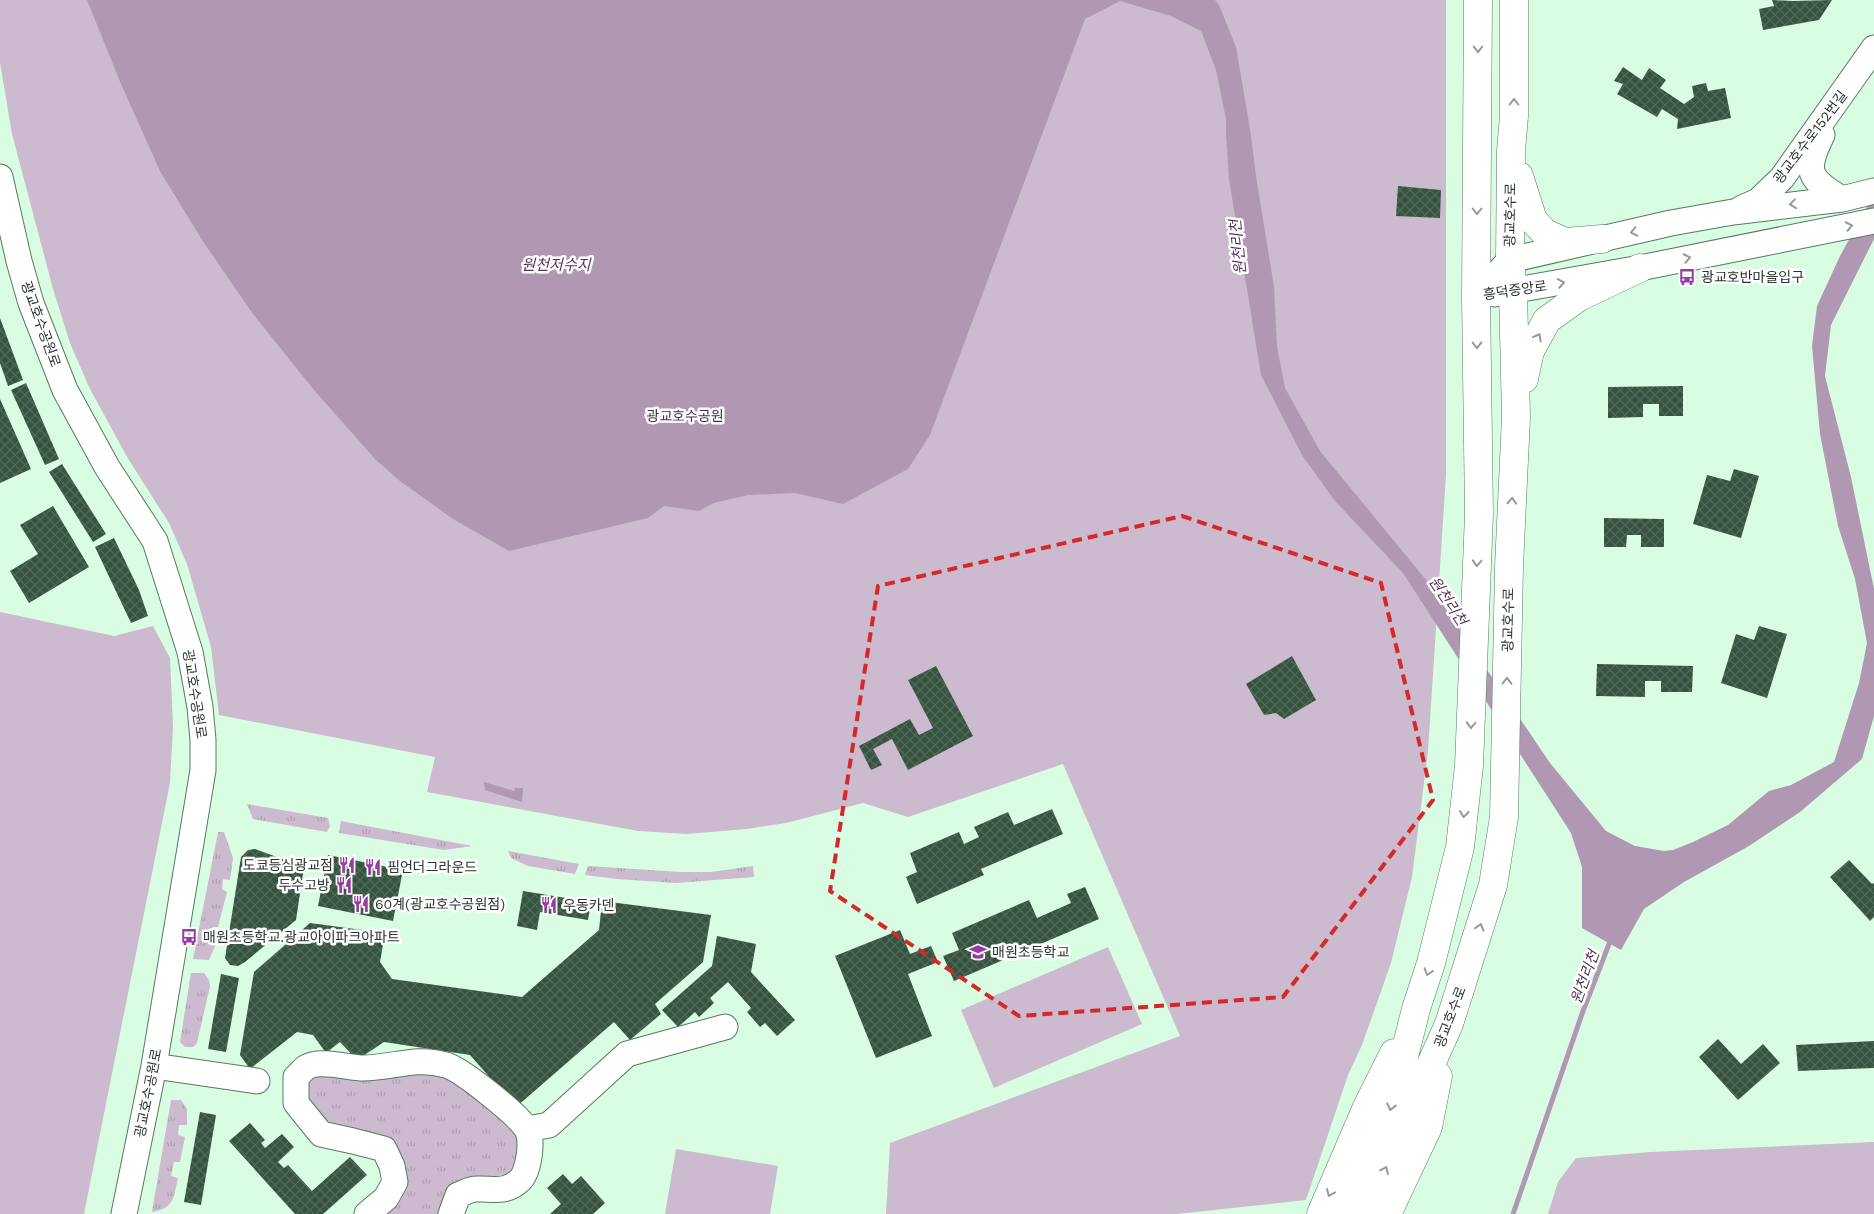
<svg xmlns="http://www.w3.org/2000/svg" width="1874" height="1214" viewBox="0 0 1874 1214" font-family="'Work Sans','Noto Sans KR',sans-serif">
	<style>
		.grass { fill: url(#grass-tufts) }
		.park { fill: #ccbace }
		.water { fill: #b098b3 }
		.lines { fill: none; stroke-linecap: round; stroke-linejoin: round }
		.stream { stroke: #b098b3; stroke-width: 5 }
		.building { fill: url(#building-cross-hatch) }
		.minor-casing { stroke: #587862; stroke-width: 27 }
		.major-casing { stroke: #587862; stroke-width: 29 }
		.minor { stroke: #fff; stroke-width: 25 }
		.major { stroke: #fff; stroke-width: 28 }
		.oneway { stroke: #949a96 }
		.marked { fill: none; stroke: #d62828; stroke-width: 4; stroke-dasharray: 10 6; stroke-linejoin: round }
		.labels { text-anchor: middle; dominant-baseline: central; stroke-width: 5; stroke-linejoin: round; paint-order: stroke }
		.street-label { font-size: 14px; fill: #29362d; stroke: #fff }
		.poi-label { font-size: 14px; fill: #29362d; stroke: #fff; text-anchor: start }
		.park-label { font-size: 14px; fill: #4c2b51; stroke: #fff }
		.water-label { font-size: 15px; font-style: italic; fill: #57355c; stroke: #fff }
	</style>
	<defs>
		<pattern id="grass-tufts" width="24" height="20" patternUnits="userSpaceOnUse" patternTransform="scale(1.25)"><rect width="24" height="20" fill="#ccbace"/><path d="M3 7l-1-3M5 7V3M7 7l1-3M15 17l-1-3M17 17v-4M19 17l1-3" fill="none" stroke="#afa0b1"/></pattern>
		<pattern id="building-cross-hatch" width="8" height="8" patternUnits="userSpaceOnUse" patternTransform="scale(1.25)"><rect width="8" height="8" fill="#35533f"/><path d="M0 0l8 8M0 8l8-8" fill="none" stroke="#516959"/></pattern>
	</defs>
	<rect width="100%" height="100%" fill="#d9fde3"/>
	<path class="grass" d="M247,804L328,818L330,826L327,832L253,819Z
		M341,821L472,846L444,850L339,833Z
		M218,832H224L233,858L230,880L223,879L222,889L227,892L218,927H213L212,942L216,944L209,960L193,959Z
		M508,851L579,864L575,874L528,866L511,858Z
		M588,866L681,872H711L753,866L754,877L676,883L617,879L585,875Z
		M191,973H204L209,980L210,986L197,1043L193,1047H185L180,1042Z
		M319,1070L446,1073L520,1131L516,1168L509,1174L493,1177L441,1214H381L387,1139L376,1134L335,1127L328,1123L310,1100L305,1090L306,1081Z
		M171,1100H181L187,1109V1125H179L178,1135L185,1137L180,1162H174L171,1176L178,1178C173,1198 175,1208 152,1212Z"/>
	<path class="park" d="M0,0H1446V475L1428,751L1412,877L1391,963L1362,1045L1348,1075L1306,1200L1177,1214H886L890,1143L1180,1036L1063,764L908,817L863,803L786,823L746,829L687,834L638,831L427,792L435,757L219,715L211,647L187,564L169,523L127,457L89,387L70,343L53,289L12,134L0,63Z
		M0,612L114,636L153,626L170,658L173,726L170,783L84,1214H0Z
		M1108,947L1142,1024L994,1088L961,1010Z
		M1874,1142V1214H1548L1558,1182L1576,1158L1651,1152Z
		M676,1149L778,1166L770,1214H665Z"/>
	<path class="water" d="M87,0H1215L1219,5L1236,47L1250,129L1256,176L1274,287L1277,347L1285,388L1320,451L1427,581L1550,763L1606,831L1635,846L1664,851L1673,850L1693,842L1728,825L1769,791L1791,785L1834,762L1859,683L1867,643L1855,579L1838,526L1820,434L1812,346L1817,306L1840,256L1874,194V239L1831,325L1825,376L1851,477L1874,589V716L1862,759L1800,812L1749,846L1684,882L1644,909L1621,950L1582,928V867L1571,833L1403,573L1335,501L1302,455L1261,375L1229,179L1226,134V119L1216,70L1201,31L1171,16L1120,1L1085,19L930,435L908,469L843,504L795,493L748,495L714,503L699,511L664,506L648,518L509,551L453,519L400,481L376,460L314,390L253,314L202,240L160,171L121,84Z
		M484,782L514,791L515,788H523L522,802L485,790Z"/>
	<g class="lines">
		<path class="stream" d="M1513,1214L1583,1011L1611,939"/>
	</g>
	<path class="building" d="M1772,0L1793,1L1832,0L1819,20L1763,30L1759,9L1774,6Z
		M1623,67L1642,80L1649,68L1666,80L1660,88L1684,104L1694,97L1692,86L1706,83L1708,91L1725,88L1731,118L1677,129L1678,119L1662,109L1657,117L1617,94L1623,84L1614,81Z
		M1398,186L1441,190L1440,218L1396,216Z
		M0,318L23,380L8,386L0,363Z
		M26,383L59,459L45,465L11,390Z
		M1683,386V416H1659V404H1643V417L1608,418V387Z
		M0,399L31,469L0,483Z
		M62,464L106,534L93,542L49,472Z
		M1734,469L1759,476L1741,538L1693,524L1707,475L1730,481Z
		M53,506L89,567L29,603L10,571L38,554L20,525Z
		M1604,518L1664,519V547H1641V535H1627L1626,547H1604Z
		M114,538L139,590L148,616L131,623L95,547Z
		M1759,626L1787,634L1767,698L1721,683L1736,634L1754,640Z
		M1292,656L1316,700L1284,719L1276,713L1264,715L1246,684Z
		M1597,664L1693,666L1692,692H1661V681H1645V697L1596,696Z
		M936,666L973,736L908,770L892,739L873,749L882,765L871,770L859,746L910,719L919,735L933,728L908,680Z
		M1052,809L1063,834L981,869L984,875L917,904L906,877L917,872L910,853L959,832L964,844L979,837L974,827L1008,812L1014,825Z
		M255,849L304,867L296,920L245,962L238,966L230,965L225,958L241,857L248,850Z
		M328,855L403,870L393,921L318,906Z
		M1849,860L1872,884L1874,883V917L1870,921L1830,877Z
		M1085,887L1099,919L954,981L943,956L959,950L952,933L1029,900L1037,918L1071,903L1067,894Z
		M523,891L591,902L588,920L540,912L537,930L517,926Z
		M602,901L711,915L703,962L655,1004L661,1014L630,1040L614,1022L516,1107L470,1055L384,1042L357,1060L340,1042L326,1053L313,1035L297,1032L250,1069L240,1055L254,972L310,923L385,933L380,962L392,979L522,997L599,930Z
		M900,930L910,954L931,946L938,962L908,974L932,1036L876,1058L835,956Z
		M717,936L756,944L751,972L795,1020L777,1036L765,1023L760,1027L747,1012L751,1008L728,982L710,998L714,1003L699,1017L695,1012L678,1027L662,1010L712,966Z
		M221,974L239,978L226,1052L208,1049Z
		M1718,1039L1741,1064L1763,1044L1780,1063L1738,1100L1699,1057Z
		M1874,1041V1068L1798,1071L1796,1045Z
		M200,1112L216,1115L201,1205L184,1202Z
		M250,1123L265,1140L261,1143L265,1148L282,1134L294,1147L278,1162L284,1168L288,1165L312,1191L350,1157L367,1175L323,1214H295L229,1141Z
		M563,1174L572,1184L581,1176L605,1203L593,1214H550L561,1204L547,1188Z"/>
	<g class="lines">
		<g class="minor-casing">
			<path id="minor" d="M1822,135C1804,171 1808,179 1842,199
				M0,177L19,261L31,303L65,390L107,467L155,541L190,652L200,707L203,740V770L154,1066L124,1214
				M1742,208L1758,201L1782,178L1874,48
				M1494,294L1640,268L1874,221
				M1476,296L1510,260L1671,223L1733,212L1842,199L1874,191
				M154,1066L257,1081
				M528,1129L549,1125L627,1054L725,1027
				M367,1214L386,1198L395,1182L392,1166L384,1149L353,1141L321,1134L296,1103V1077C300,1074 303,1069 307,1067C320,1059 349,1068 363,1068C393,1068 416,1056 446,1065C461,1069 517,1114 526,1128C534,1138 529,1173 519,1181C504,1194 492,1188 476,1189C470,1189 464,1193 458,1195L451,1214"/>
		</g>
		<g class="major-casing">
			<path id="major" d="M1519,176L1533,220L1545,233L1565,242L1602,239
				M1524,379L1530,351L1547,320L1579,297L1640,268
				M1321,1214L1367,1107L1394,1053
				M1342,1214L1389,1116L1416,1009L1431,963L1460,847L1469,766L1479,514L1476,296L1478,0
				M1364,1214L1449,1024L1493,885L1504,817L1509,567L1516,417L1513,291L1510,260L1511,151L1514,116V0
				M1387,1214L1428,1127L1438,1076"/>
		</g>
		<use href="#minor" class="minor"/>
		<use href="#major" class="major"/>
	</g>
	<defs><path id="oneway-chevron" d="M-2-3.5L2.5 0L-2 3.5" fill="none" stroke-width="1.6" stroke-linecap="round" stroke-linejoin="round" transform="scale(1.25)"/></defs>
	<g class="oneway">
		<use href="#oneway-chevron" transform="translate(1478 49) rotate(90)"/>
		<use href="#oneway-chevron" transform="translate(1514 102) rotate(-90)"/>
		<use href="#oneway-chevron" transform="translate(1793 204) rotate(173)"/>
		<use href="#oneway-chevron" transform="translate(1477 211) rotate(90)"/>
		<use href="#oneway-chevron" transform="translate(1849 226) rotate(-12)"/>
		<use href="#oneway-chevron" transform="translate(1634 232) rotate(167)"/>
		<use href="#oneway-chevron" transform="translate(1687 258) rotate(-12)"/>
		<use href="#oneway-chevron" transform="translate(1561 283) rotate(-10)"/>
		<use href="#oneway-chevron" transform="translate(1538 337) rotate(-61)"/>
		<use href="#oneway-chevron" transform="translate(1477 345) rotate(89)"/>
		<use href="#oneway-chevron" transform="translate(1512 501) rotate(-87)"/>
		<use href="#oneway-chevron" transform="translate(1477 563) rotate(92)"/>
		<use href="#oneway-chevron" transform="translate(1507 681) rotate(-89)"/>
		<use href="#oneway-chevron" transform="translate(1471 725) rotate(92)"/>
		<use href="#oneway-chevron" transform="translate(1464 814) rotate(96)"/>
		<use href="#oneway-chevron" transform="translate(1480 927) rotate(-73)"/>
		<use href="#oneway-chevron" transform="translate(1428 972) rotate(108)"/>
		<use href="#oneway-chevron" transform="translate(1391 1107) rotate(104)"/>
		<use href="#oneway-chevron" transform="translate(1385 1170) rotate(-65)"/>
		<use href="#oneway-chevron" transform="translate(1330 1193) rotate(113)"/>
	</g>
	<path class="marked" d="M1182,516L1381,583L1433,800L1283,997L1019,1016L830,891L878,586Z"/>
	<defs>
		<g id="bus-bare" transform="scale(1.35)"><path d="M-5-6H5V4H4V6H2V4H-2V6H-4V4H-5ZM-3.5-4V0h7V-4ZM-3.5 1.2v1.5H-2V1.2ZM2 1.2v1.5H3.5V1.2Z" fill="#983ca5" stroke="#fff" stroke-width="2.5" paint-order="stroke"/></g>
		<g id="restaurant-bare" transform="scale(1.35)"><path d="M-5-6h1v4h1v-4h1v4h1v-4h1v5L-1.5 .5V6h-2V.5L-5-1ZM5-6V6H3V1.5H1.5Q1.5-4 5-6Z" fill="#983ca5" stroke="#fff" stroke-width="2.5" paint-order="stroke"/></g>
		<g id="school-bare" transform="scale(1.35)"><path d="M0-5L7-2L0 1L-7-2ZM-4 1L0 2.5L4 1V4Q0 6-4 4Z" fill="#983ca5" stroke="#fff" stroke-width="2.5" paint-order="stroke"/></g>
	</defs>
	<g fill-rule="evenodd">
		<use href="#bus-bare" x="1687" y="277"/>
		<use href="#restaurant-bare" x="347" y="865"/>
		<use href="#restaurant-bare" x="373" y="867"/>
		<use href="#restaurant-bare" x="344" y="885"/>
		<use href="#restaurant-bare" x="361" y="904"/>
		<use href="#restaurant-bare" x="549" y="905"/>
		<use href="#bus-bare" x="189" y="937"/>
		<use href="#school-bare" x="978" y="952"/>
	</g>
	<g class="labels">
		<g class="street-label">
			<text transform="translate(1810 137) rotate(-53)">광교호수로152번길</text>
			<text transform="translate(1510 215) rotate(-89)">광교호수로</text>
			<text transform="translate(1515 290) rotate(-8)">흥덕중앙로</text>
			<text transform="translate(41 324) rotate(70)">광교호수공원로</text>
			<text transform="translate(1508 620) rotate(-89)">광교호수로</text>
			<text transform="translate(195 694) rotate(81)">광교호수공원로</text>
			<text transform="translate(1450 1017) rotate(-69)">광교호수로</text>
			<text transform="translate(148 1093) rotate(-79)">광교호수공원로</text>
		</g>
		<g class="poi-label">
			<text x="1701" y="277">광교호반마을입구</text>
			<text x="333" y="865" text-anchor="end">도쿄등심광교점</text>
			<text x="387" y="867">핌언더그라운드</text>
			<text x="330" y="885" text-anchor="end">두수고방</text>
			<text x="375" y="904">60계(광교호수공원점)</text>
			<text x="563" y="905">우동카덴</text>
			<text x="203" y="937">매원초등학교.광교아이파크아파트</text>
			<text x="992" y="952">매원초등학교</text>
		</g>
		<g class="park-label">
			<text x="685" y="416">광교호수공원</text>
		</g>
		<g class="water-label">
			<text transform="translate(1238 247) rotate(-96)">원천리천</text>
			<text x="556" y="265">원천저수지</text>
			<text transform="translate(1448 601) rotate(56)">원천리천</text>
			<text transform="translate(1585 977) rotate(-70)">원천리천</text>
		</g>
	</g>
</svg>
